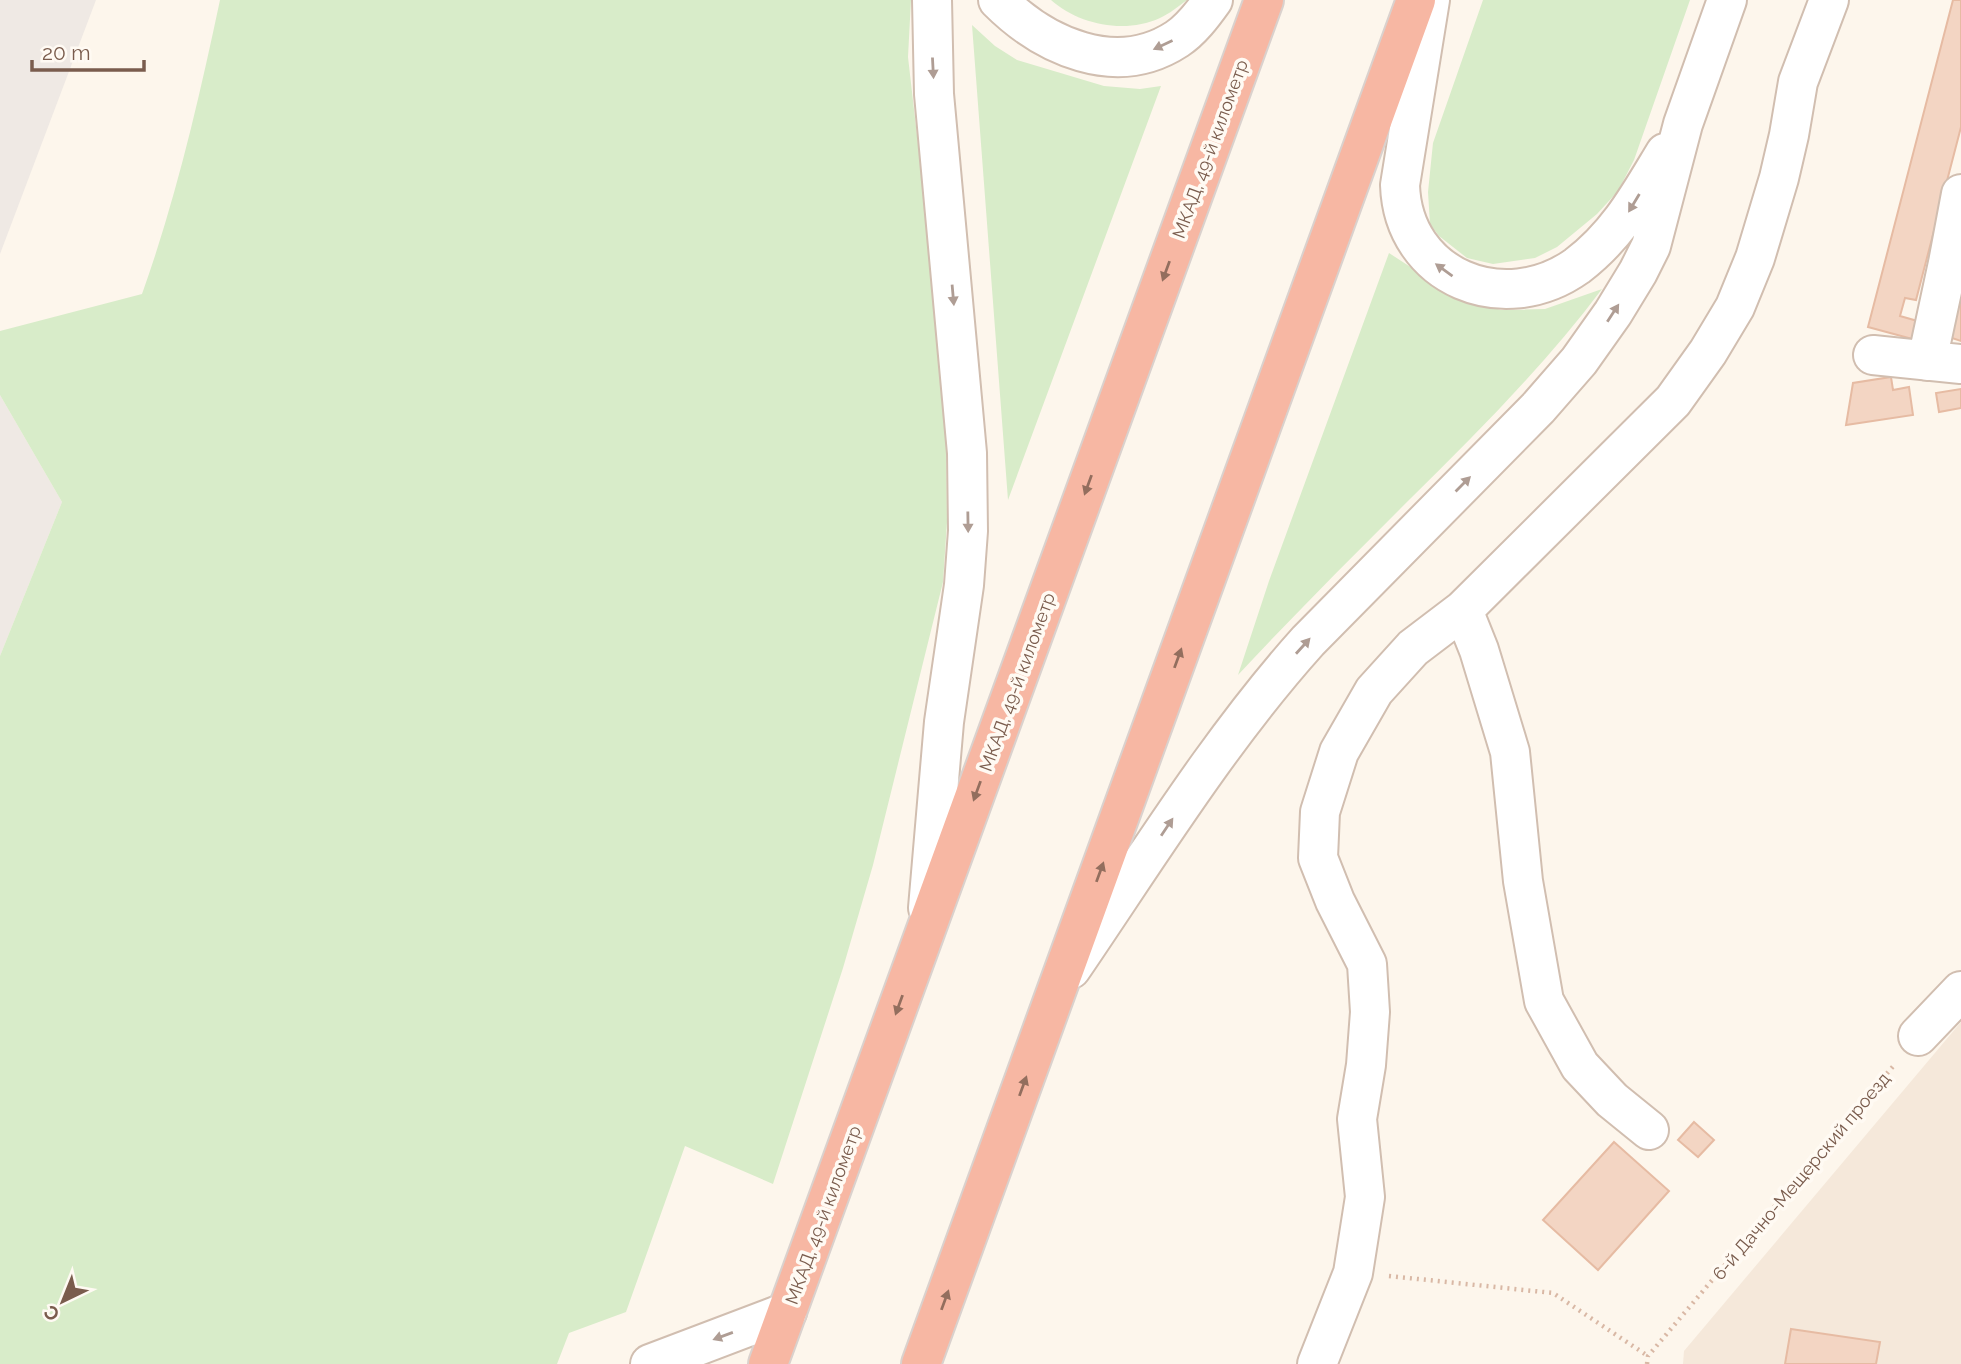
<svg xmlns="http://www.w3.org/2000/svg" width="1961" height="1364" viewBox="0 0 1961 1364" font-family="Raleway,sans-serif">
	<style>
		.residential { fill: #f5e8da }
		.industrial { fill: #efe9e4 }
		.green { fill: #d8ecc9 }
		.building { fill: #f3d5c3; stroke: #e6bba3; stroke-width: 2 }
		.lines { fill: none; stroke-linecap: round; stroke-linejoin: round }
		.minor-casing { stroke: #d1beb0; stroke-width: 42 }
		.highway-casing { stroke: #dad1cd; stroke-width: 42 }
		.path { stroke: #d9b8a5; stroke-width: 4.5; stroke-dasharray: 2 5; stroke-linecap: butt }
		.minor { stroke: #fff; stroke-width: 38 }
		.highway { stroke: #f7b7a3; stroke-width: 38 }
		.oneway { fill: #af9d94 }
		.oneway2 { fill: #936e5e }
		.labels { text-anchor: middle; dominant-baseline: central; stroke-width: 7; stroke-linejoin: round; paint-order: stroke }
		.street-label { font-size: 18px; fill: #7a5c4d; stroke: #fffaf3 }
	</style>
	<rect width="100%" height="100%" fill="#fdf6ec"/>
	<path class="residential" d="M1961,1022V1364H1683L1684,1351Z"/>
	<path class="industrial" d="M0,0H96L0,254Z
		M0,395L62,502L0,656Z"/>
	<path class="green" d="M220,0H911L908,57L930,249L946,436L947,522L943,582L873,865L843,968L773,1184L685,1146L626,1312L569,1333L557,1364H0V656L62,502L0,395V331L142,294C176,199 199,99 220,0Z
		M1051,0H1187C1179,6 1169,14 1160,18C1125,34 1079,25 1051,0Z
		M1483,0H1690L1634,160L1618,191L1597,214L1557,247L1535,258L1493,264L1467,258L1439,236L1430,224L1428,192L1433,143Z
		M972,25L995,46L1017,60L1104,86L1140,89L1161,86L1008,500Z
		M1389,253L1458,298L1501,310L1545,309L1602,289C1544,366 1477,433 1409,500C1351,558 1293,616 1238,675L1269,581Z"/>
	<path class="building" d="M1953,0H1961V127L1916,300L1905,298L1900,316L1921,322L1916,340L1868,327Z
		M1961,278V341L1943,335Z
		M1891,377L1893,390L1909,387L1913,415L1846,425L1853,383Z
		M1961,389V408L1939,412L1936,393Z
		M1694,1122L1714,1140L1698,1157L1678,1140Z
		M1614,1142L1669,1191L1598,1270L1543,1220Z
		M1791,1329L1880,1342L1876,1364H1785Z"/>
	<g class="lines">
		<g class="minor-casing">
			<path id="minor" d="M998,0C1044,46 1116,79 1177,39C1191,30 1203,14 1213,0
				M1430,0L1400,185C1403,278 1504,318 1577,266C1618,235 1639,196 1665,153
				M1961,194L1948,263L1961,267
				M1873,355L1961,364
				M1927,361L1948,263
				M1463,610L1479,650L1510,752L1523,881L1544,1001L1580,1066L1612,1100L1649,1130
				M928,908L944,722L964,585L968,531L967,453L934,94L932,0
				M1071,969C1146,859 1219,740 1308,641L1538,408L1579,361L1613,313L1638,272L1651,246L1683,124L1727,0
				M1918,1036L1961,991
				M650,1364L787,1312
				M1317,1364L1353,1273L1365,1197L1357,1119L1366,1065L1370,1012L1367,964L1335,901L1318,858L1320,812L1339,752L1374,691L1413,648L1463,610L1673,401L1708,352L1735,307L1755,258L1779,178L1789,135L1798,82L1829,0"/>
		</g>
		<g class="highway-casing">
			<path id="highway" d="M768,1364L1264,0
				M921,1364L1416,0"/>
		</g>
		<path class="path" d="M1389,1276L1553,1293L1648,1356
			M1647,1364L1648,1356L1895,1064"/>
		<use href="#minor" class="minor"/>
		<use href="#highway" class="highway"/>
	</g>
	<defs><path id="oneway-solid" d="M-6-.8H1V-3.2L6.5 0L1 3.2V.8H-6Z" transform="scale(1.75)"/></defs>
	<g class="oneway">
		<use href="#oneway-solid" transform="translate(1163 45) rotate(155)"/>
		<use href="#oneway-solid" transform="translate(933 68) rotate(87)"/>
		<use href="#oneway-solid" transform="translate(1634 203) rotate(121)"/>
		<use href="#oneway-solid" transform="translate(1444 270) rotate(-144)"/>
		<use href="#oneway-solid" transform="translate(953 295) rotate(85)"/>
		<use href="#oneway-solid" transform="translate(1613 313) rotate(-57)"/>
		<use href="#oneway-solid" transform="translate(1463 484) rotate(-45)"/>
		<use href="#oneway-solid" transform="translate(968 522) rotate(89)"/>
		<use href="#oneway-solid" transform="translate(1303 646) rotate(-48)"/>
		<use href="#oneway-solid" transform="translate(1167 827) rotate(-56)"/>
		<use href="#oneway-solid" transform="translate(723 1336) rotate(160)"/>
	</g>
	<g class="oneway2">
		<use href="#oneway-solid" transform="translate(1166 271) rotate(110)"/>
		<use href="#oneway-solid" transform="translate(1088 485) rotate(110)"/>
		<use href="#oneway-solid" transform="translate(1178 658) rotate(-70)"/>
		<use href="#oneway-solid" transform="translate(977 791) rotate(110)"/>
		<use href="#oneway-solid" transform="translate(1100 872) rotate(-70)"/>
		<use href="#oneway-solid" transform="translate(899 1005) rotate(110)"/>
		<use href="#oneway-solid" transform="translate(1023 1086) rotate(-70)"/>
		<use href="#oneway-solid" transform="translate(945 1300) rotate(-70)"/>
	</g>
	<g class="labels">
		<g class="street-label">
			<text transform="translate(1210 149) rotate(-70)">МКАД, 49-й километр</text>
			<text transform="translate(1017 682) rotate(-70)">МКАД, 49-й километр</text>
			<text transform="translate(1801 1176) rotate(-50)">6-й Дачно-Мещерский проезд</text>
			<text transform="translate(823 1215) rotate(-70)">МКАД, 49-й километр</text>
		</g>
	</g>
	<g transform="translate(63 1301) rotate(223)" stroke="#fffaf3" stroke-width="5" paint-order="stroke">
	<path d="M0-5L12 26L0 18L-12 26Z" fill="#7a5c4d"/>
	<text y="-10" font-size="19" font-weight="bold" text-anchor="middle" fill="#7a5c4d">С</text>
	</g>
	<path d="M32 60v10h112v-10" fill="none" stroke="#7a5c4d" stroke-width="3.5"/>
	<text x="42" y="60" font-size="21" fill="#7a5c4d" stroke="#fffaf3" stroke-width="5" paint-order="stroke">20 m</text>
</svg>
